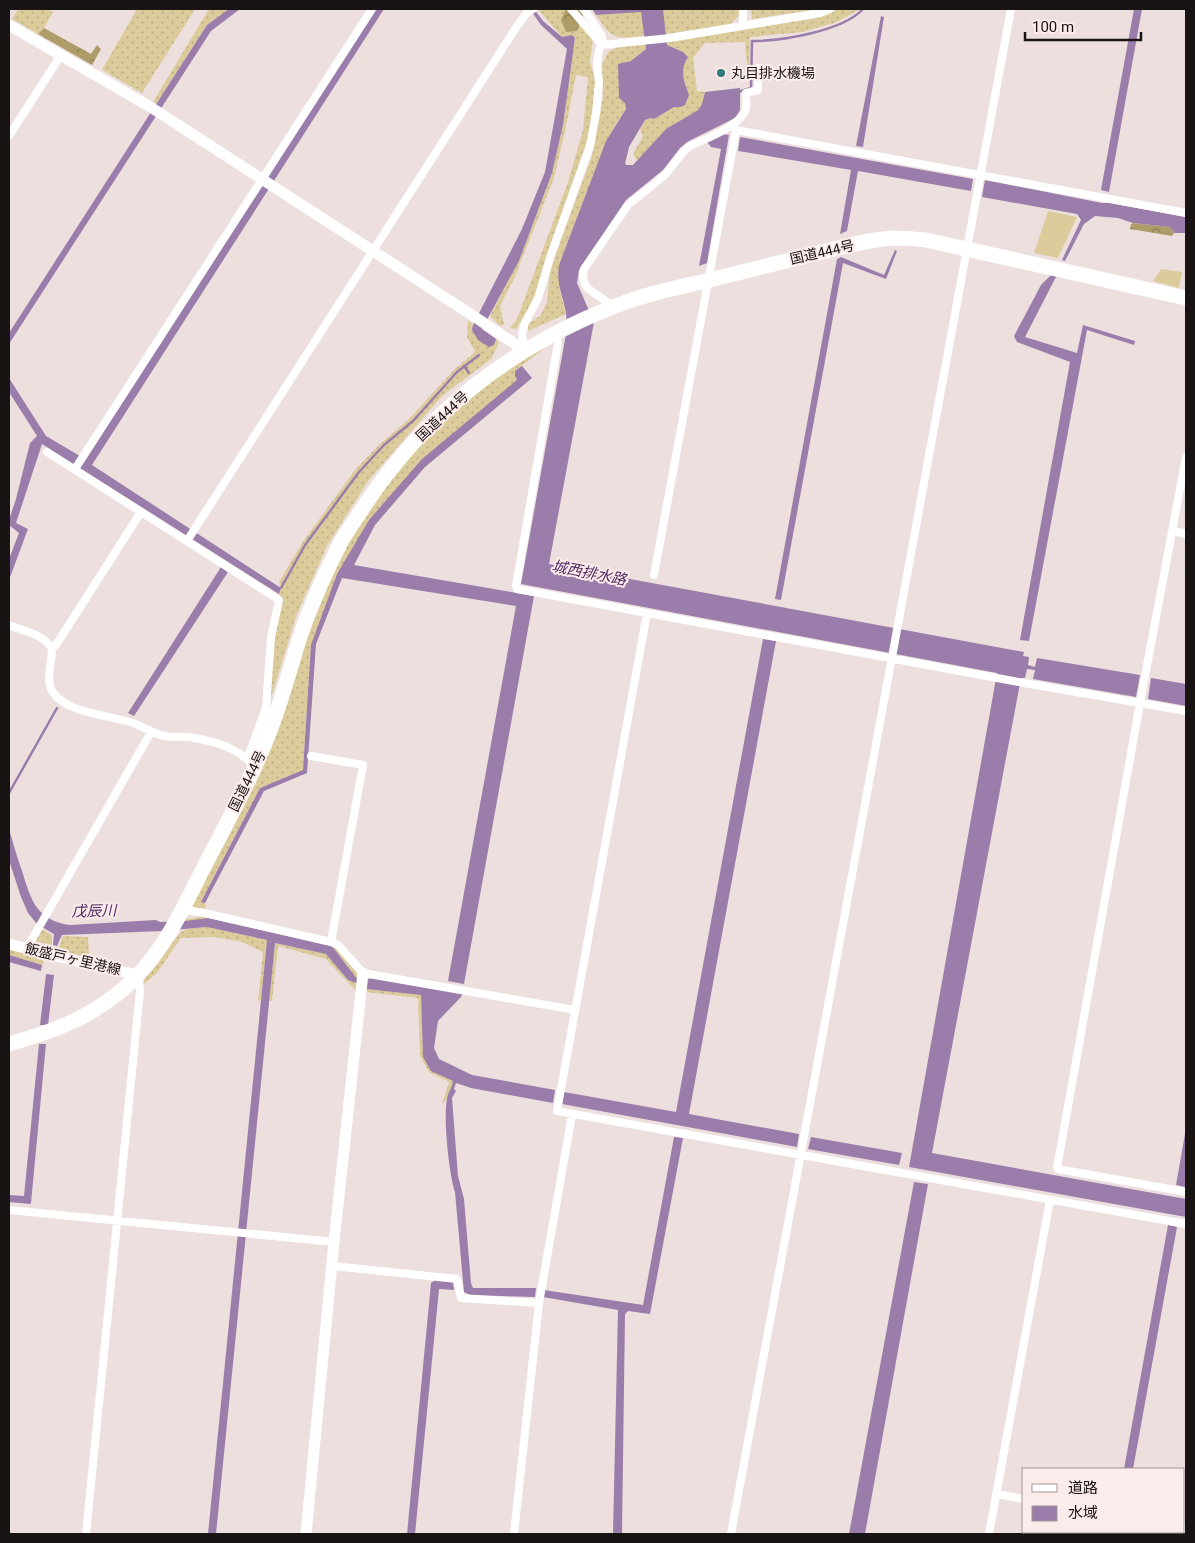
<svg xmlns="http://www.w3.org/2000/svg" width="1195" height="1543" viewBox="0 0 1195 1543" font-family="Roboto,'Noto Sans JP',sans-serif">
	<style>
		.grass { fill: url(#grass-dots) }
		.forest { fill: url(#forest-crowns) }
		.garden { fill: #dccc9b }
		.water { fill: #9a7daa }
		.lines { fill: none; stroke-linecap: round; stroke-linejoin: round }
		.stream { stroke: #9a7daa; stroke-width: 2.5 }
		.street { stroke: #fff; stroke-width: 8 }
		.secondary { stroke: #fff; stroke-width: 11 }
		.highway { stroke: #fff; stroke-width: 15 }
		.poi-dot { fill: #30797b; stroke: #fbeceb; stroke-width: 2 }
		.labels { text-anchor: middle; dominant-baseline: central; stroke-width: 4; stroke-linejoin: round; paint-order: stroke }
		.poi-label { font-size: 14px; fill: #191414; stroke: #fbeceb; text-anchor: start }
		.street-label { font-size: 14px; fill: #191414; stroke: #fbeceb }
		.water-label { font-size: 15px; font-style: italic; fill: #512a64; stroke: #fbeceb }
	</style>
	<defs>
		<pattern id="grass-dots" width="8" height="8" patternUnits="userSpaceOnUse" patternTransform="scale(1.25)"><rect width="8" height="8" fill="#dccc9b"/><path d="M2 2h.1M6 6h.1" fill="none" stroke="#bcae85" stroke-width="1.8" stroke-linecap="round"/></pattern>
		<pattern id="forest-crowns" width="20" height="18" patternUnits="userSpaceOnUse" patternTransform="scale(1.25)"><rect width="20" height="18" fill="#ae9d68"/><path d="M2 6a3 3 0 1 1 6 0M12 15a3 3 0 1 1 6 0" fill="none" stroke="#8d7f54"/></pattern>
	</defs>
	<rect width="100%" height="100%" fill="#eddfde"/>
	<path class="grass" d="M18,9H47L53,12L44,28L38,34L12,19Z
		M137,9H195L142,93L102,70Z
		M209,9H229L207,25L156,104L153,102Z
		M538,9H565L566,10L561,20L580,24L593,38L590,62L595,80V99L588,138L545,260L534,300L516,329L510,328L517,319L568,182L583,130L588,77L576,75L565,131L554,178L514,279L500,306L504,325H499L490,316L519,261L552,173L563,125L575,38L572,35L562,37Z
		M663,9H740V14L730,25L665,34Z
		M751,9H819L752,19Z
		M839,9H860L837,22L802,32L750,37L749,86L745,42L705,43L693,58L697,91L705,92L702,104L698,110L666,129L637,161L633,154L643,136L640,129L645,120L651,118L654,119L674,107H681C697,95 678,79 683,64C684,62 686,59 688,57L683,52L667,45L666,42L816,18Z
		M641,11L644,36C613,38 614,41 596,15Z
		M645,43L646,49L632,61L618,65L626,108L606,141L559,265L560,292L566,314L528,331V324L540,316L547,303L550,270L592,156L603,98L602,65L608,52L622,45Z
		M468,320L473,325L472,331L494,345L496,339L499,343L491,359L442,396L368,481L327,546L297,614L269,704L274,641L283,600L279,594L281,588L279,582L302,543L355,470L379,445L409,419L455,369L475,352L467,337Z
		M550,344L515,371V376L518,380L369,520L311,645L303,770L260,788L201,902L205,903L206,909L190,907L346,545L379,492L420,443L464,402L510,366Z
		M209,916L333,945L360,977L356,991L326,959L278,946L272,1001H269L275,943L326,954L348,980L332,946L185,921L186,919Z
		M207,927L267,940L261,1000L258,1001L263,952L242,942L215,937L181,938L157,973L144,984V979L180,933L186,929Z
		M41,929L52,935V945L35,941Z
		M63,936L88,937L89,957L58,951Z
		M9,949L44,958L42,965L9,955Z
		M366,975L463,992L366,989L421,995L423,1057L454,1081L446,1100L442,1104L449,1082L429,1072L420,1056L418,998L366,992Z"/>
	<path class="forest" d="M566,9H578L583,15L577,31L566,32L561,20Z
		M44,28L91,54L97,45L101,49L92,65L38,34Z
		M1133,223L1170,227L1174,233L1172,236L1130,229L1131,224Z"/>
	<path class="garden" d="M1048,211L1077,217L1058,258L1034,253Z
		M1161,269L1182,272L1179,288L1153,281Z"/>
	<path class="water" d="M229,9H240L211,31L9,344V333L207,25Z
		M375,9H384L92,465L281,588L279,594L42,444L16,523L28,529L9,580V559L19,533L9,525V520L16,499L30,443L37,436L9,392V378L46,436L85,459Z
		M530,9H534L543,21L562,37L572,35L575,38L563,125L552,173L519,261L482,329L496,339L494,345L489,347L478,340L472,330L473,325L522,229L545,172L567,49L541,25Z
		M592,9H663L667,45L683,52L688,57C679,71 684,80 689,95L685,105L681,107H674L654,119L651,118L645,120L629,147L625,164L627,165H633L666,129L698,110L702,104L705,92L740,88V110L735,118L687,142L680,148L663,170L626,200L579,270L577,283L594,322L549,564L1024,652L1023,656L1029,657L1028,665L1035,667L1037,658L1140,675L1136,697L1033,679L1035,670L1027,669L1025,678H1021L932,1153L1186,1199V1217L909,1167L997,673L521,584L566,334C566,327 567,320 566,313C563,296 556,284 559,265L606,141L626,109L625,103L619,98L618,64L631,61L646,49L641,12L596,15Z
		M1134,9H1142L1109,192L1101,190Z
		M881,16L884,17L863,147L856,146Z
		M722,134L729,135L707,263L699,266L721,149L711,147L707,142Z
		M740,137L973,179L971,191L858,171L847,231L840,234L851,170L738,151Z
		M985,180L1102,203H1110L1186,217V233H1174L1170,227L1133,223L1118,218L1095,216L1084,224L1065,261L1062,260L1081,220L1077,214L982,197Z
		M895,250L897,251L886,279L843,263L781,600L775,599L837,259L841,257L884,275Z
		M1052,274L1057,275L1025,337L1077,353L1083,325L1135,341L1134,345L1087,330L1029,641L1020,640L1070,362L1017,342L1014,336L1041,285Z
		M522,366L532,378L425,467L375,525L354,565L534,596L464,984L448,981L516,606L342,578L316,644L307,773L264,791L205,903L201,902L260,788L303,770L311,645L337,574L369,520L422,459L517,380L515,376V371Z
		M221,567L228,572L134,716L128,713Z
		M763,639L776,641L689,1114L799,1134L797,1147L562,1104L564,1092L676,1112Z
		M1151,678L1186,684V706L1148,699Z
		M9,829C13,843 17,857 22,871C31,900 36,920 70,925L156,920L160,922L185,921L209,918L332,946L357,979V983L348,980L326,954L275,943L216,1534H208L267,940L207,927L162,931L62,935L57,946L53,945L54,934L37,924L28,913L21,897L9,860Z
		M9,955L42,965L41,971L9,962Z
		M46,974L54,975L48,1025H40Z
		M372,978L463,993L461,997L438,1021L434,1048L439,1059L472,1075L555,1090L553,1103L471,1088L456,1083L454,1089L456,1091L452,1098L458,1176L464,1199L471,1283L473,1288H536L535,1297L470,1295L464,1292L455,1192C449,1174 443,1117 447,1099C448,1092 452,1088 453,1081L431,1071L423,1057L421,995L366,989V980Z
		M39,1044H46L31,1203L30,1204L9,1202V1195L24,1196Z
		M1186,1128V1179L1185,1187L1176,1185Z
		M674,1137L683,1138L650,1314L628,1311L625,1314L622,1534H613L618,1310L543,1297L544,1290L643,1305Z
		M811,1137L902,1153L899,1165L808,1149Z
		M914,1182L928,1184L865,1534H849Z
		M1168,1225L1177,1227L1133,1469H1124Z
		M435,1280L453,1282L454,1290L439,1289L415,1534H407L431,1283Z"/>
	<g class="lines">
		<path class="stream" d="M738,92L751,88L752,41C782,41 843,31 863,9
			M464,366L469,373
			M281,588L305,545L359,472L384,445L413,421L457,372L479,355
			M9,793L57,708"/>
		<path class="street" d="M571,9L602,45
			M743,25V9
			M602,45L670,38L820,13L830,9
			M732,125L736,130L1186,213
			M9,136L61,55
			M613,307C609,304 605,300 600,297C587,288 581,287 584,269L628,205L665,175L684,151L690,146C705,139 741,126 746,109C747,105 746,98 746,93L758,90V68
			M555,334L558,343L516,586L517,589L1024,683L1140,703L1057,1168L1058,1169L1186,1192
			M524,350L522,334L525,323L538,298L552,252L590,146L596,113L599,82L597,63L599,50L602,45V36L584,9
			M47,452L279,600L271,637L266,708L247,759
			M1186,457L1140,703L1186,711
			M75,469L372,9
			M1173,531L1186,534
			M187,541L517,26L527,13L533,9
			M654,575L736,130
			M647,613L557,1111L1186,1224
			M9,625C25,632 41,633 52,648C52,661 46,677 51,689C62,713 111,715 133,723C144,727 153,734 165,736C172,738 180,736 188,737C210,740 234,746 250,762
			M52,648L56,645L141,512
			M311,756L363,765L331,942
			M183,910L200,912L331,942L338,945L363,973L575,1010
			M27,948L151,732
			M9,1210L334,1242
			M333,1266L457,1279L461,1298L539,1303
			M996,1494L1024,1499
			M1184,1527L1186,1528
			M86,1534L140,991L138,975
			M514,1534L539,1303L572,1115
			M731,1534L1011,9
			M989,1534L1050,1200"/>
		<path class="secondary" d="M9,25L152,108L475,317L524,350
			M9,944L88,964L138,975
			M306,1534L334,1242L363,973"/>
		<path class="highway" d="M9,1044C50,1032 81,1022 116,995C158,963 179,917 202,871C226,824 253,777 271,728C282,699 290,669 299,640C310,606 325,573 341,542C346,533 353,523 359,514C422,414 517,341 629,301C654,292 680,287 706,281C738,273 770,265 802,257C832,250 863,240 893,238C904,238 915,239 926,240L1186,298"/>
	</g>
	<circle class="poi-dot" cx="721" cy="73" r="5"/>
	<g class="labels">
		<g class="poi-label">
			<text x="731" y="73">丸目排水機場</text>
		</g>
		<g class="street-label">
			<text transform="translate(822 252) rotate(-13)">国道444号</text>
			<text transform="translate(442 416) rotate(-43)">国道444号</text>
			<text transform="translate(247 781) rotate(-64)">国道444号</text>
			<text transform="translate(73 959) rotate(13)">飯盛戸ヶ里港線</text>
		</g>
		<g class="water-label">
			<text transform="translate(589 573) rotate(11)">城西排水路</text>
			<text transform="translate(94 911) rotate(-1)">戊辰川</text>
		</g>
	</g>
	<rect width="1195" height="1543" fill="none" stroke="#191414" stroke-width="20"/>
	<rect x="1022" y="1468" width="162" height="65" fill="#fbeceb" stroke="#a19695"/>
	<rect x="1032" y="1484" width="25" height="8" fill="#ffffff" stroke="#a19695"/>
	<text x="1068" y="1493" font-size="15" fill="#191414">道路</text>
	<rect x="1032" y="1506" width="25" height="15" fill="#9a7daa" stroke="#a19695"/>
	<text x="1068" y="1518" font-size="15" fill="#191414">水域</text>
	<path d="M1025 32v8h116v-8" fill="none" stroke="#191414" stroke-width="2.5"/>
	<text x="1032" y="32" font-size="15" fill="#191414" stroke="#fbeceb" stroke-width="4" paint-order="stroke">100 m</text>
</svg>
